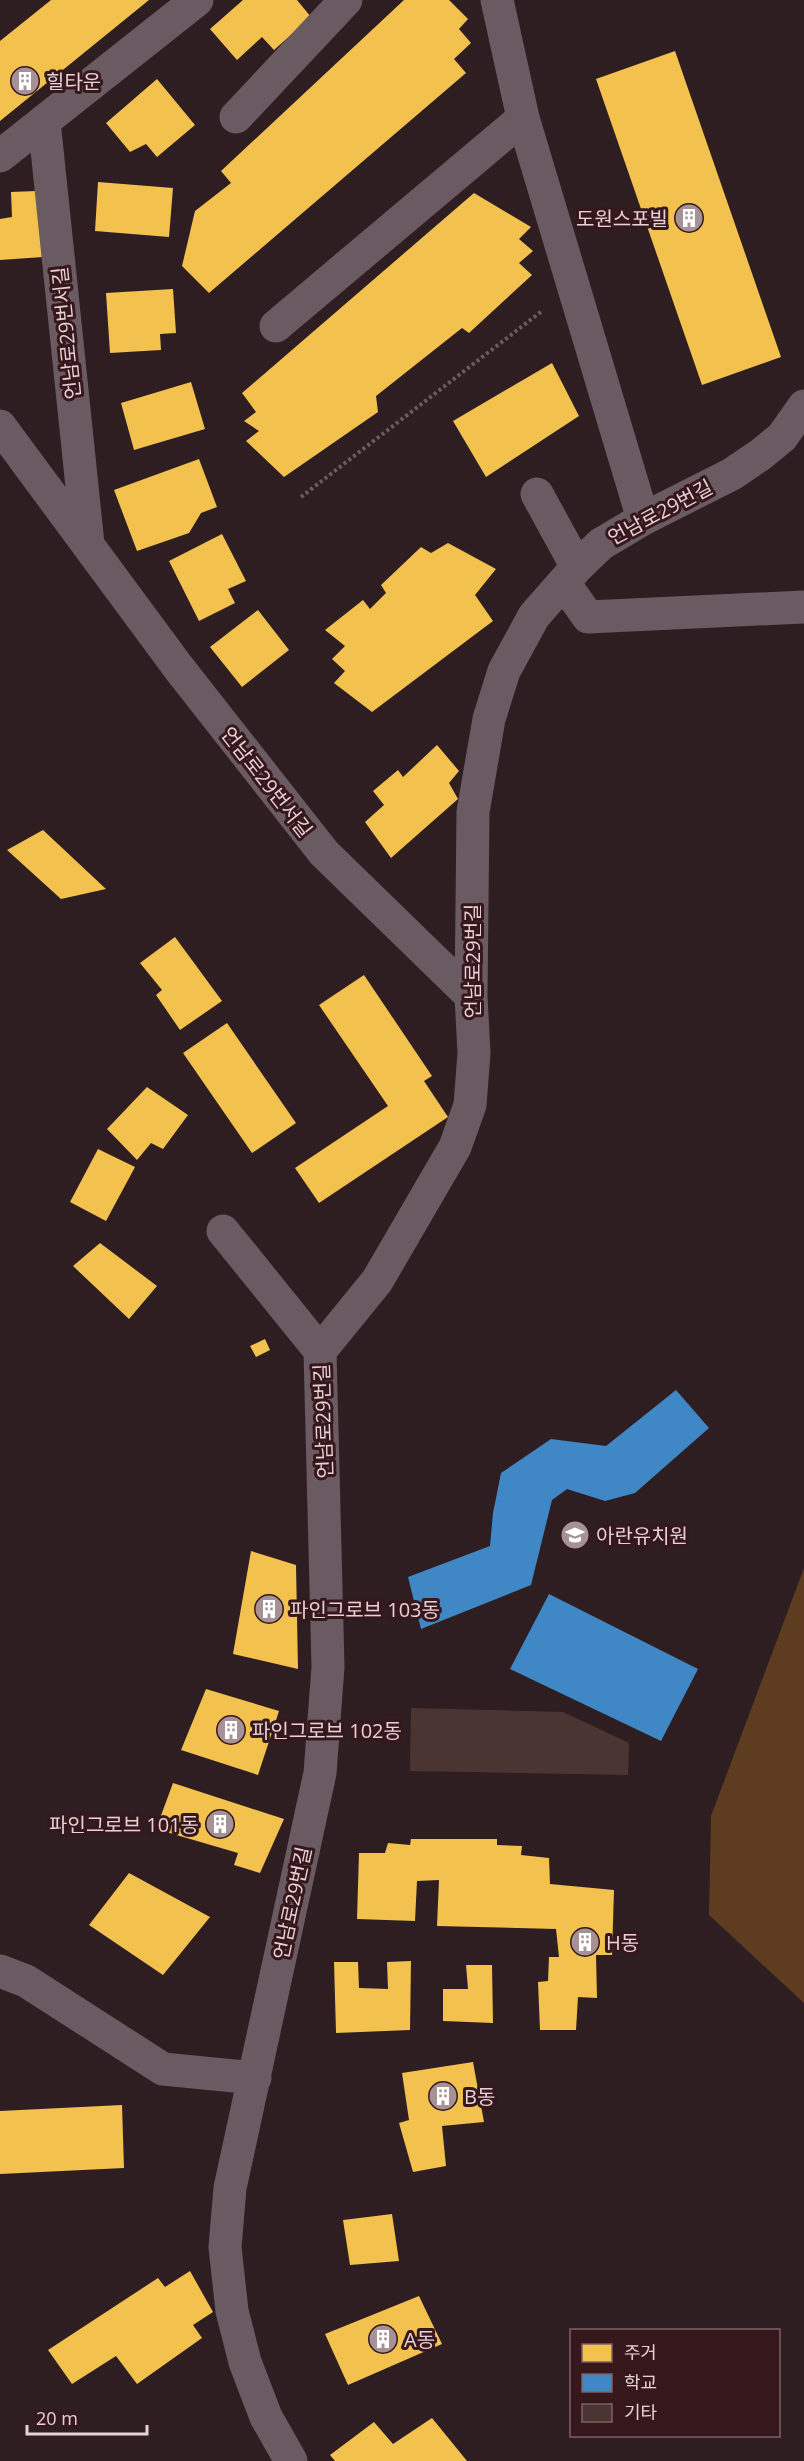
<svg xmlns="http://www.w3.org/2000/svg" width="804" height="2461" viewBox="0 0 804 2461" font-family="'Open Sans','Noto Sans KR',sans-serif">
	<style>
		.green { fill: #5d3c20 }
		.homes { fill: #f2c14e }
		.schools { fill: #3f88c5 }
		.building { fill: #4b3533 }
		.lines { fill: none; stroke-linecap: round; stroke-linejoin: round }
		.path { stroke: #6a5c62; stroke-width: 4; stroke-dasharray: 3 3; stroke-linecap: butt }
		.minor { stroke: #6a5a62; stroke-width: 33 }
		.labels { text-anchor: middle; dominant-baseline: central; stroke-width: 6; stroke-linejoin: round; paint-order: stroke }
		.poi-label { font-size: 20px; fill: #e6d1d4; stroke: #35171c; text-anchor: start }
		.street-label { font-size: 20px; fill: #e6d1d4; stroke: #35171c }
	</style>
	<rect width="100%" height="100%" fill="#2e1e21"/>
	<path class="green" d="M804,1568V2003L709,1915L711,1816Z"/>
	<path class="homes" d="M51,0H149L0,121V41Z
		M243,0H297L311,17L274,50L262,37L237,60L210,29Z
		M404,0H449L468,19L459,29L471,43L454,59L466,73L209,293L182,266L195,211L231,183L221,171Z
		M675,51L781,357L702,385L596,79Z
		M157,79L195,125L157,157L146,144L130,152L106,123Z
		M98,182L173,188L169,237L95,231Z
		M36,191L43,257L0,260V219L12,217L11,192Z
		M474,193L531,227L519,239L533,251L519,263L532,275L469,333L462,328L376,396L378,412L284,477L246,441L259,431L244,421L256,412L242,393Z
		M173,289L176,333L160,334L161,350L110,353L106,293Z
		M552,363L579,416L486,477L453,421Z
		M191,382L205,429L134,450L121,403Z
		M199,459L217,507L201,513L189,533L137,551L114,490Z
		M222,534L246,581L228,589L235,603L199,621L169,561Z
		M448,543L496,569L475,595L493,621L372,712L334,683L345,671L332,659L345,646L325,630L363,600L370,609L386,593L381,585L421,547L431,553Z
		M258,610L289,650L242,687L210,647Z
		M437,745L459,771L449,783L458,799L391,858L365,822L384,805L373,791L398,770L403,777Z
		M43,830L106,889L61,899L7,850Z
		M175,937L222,1001L180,1030L156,995L162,990L140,963Z
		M364,975L432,1076L424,1081L448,1117L319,1203L295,1168L388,1106L319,1005Z
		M227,1023L296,1123L252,1153L183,1053Z
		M147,1087L188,1115L163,1149L151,1143L137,1160L107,1129Z
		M98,1149L135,1167L106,1221L70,1202Z
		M100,1243L157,1286L129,1319L73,1266Z
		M265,1339L270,1350L256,1357L250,1346Z
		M251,1551L296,1565L298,1669L233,1654Z
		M206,1689L279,1711L258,1775L181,1750Z
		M173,1783L284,1819L260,1873L234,1865L238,1853L156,1829Z
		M411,1839H497V1845L522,1846L521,1855L549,1858L550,1884L614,1890L612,1955H596L597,1998L578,1997L576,2030H540L538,1982L548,1981L549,1957H559L556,1929L437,1926L439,1880L417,1881L415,1921L357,1919L359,1853H385L388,1843L410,1845Z
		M129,1873L210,1917L163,1975L89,1925Z
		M411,1961L410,2030L336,2033L334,1962H358L359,1988L388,1989L387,1962Z
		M466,1965H492L493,2023L443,2021V1989H468Z
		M473,2062L484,2122L442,2126L446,2166L413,2172L399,2123L409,2120L402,2073Z
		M122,2105L124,2168L0,2174V2111Z
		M392,2214L399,2261L350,2265L343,2220Z
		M190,2271L213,2312L193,2325L202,2338L137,2384L116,2356L72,2384L48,2350L158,2278L165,2287Z
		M419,2296L442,2344L348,2385L325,2334Z
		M432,2418L467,2461H335L330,2455L374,2422L393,2444Z"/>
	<path class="schools" d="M676,1390L709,1428L635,1493L605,1501L567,1489L552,1500L531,1585L421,1629L408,1577L490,1546L493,1513L501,1473L551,1439L606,1446Z
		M549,1594L698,1669L661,1741L510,1669Z"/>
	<path class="building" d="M411,1708L563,1712L629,1743L628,1775L410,1771Z"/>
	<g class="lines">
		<path class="path" d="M301,497L542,311"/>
		<path class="minor" d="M497,0L523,118
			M236,117L346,0
			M44,121L88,544
			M0,156L197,0
			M276,326L523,118L643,519
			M0,426L178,667L324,853L471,996
			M537,494L577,567
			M564,583L588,617L804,607
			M223,1231L320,1351
			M0,1971L26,1981L163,2069L255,2078
			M291,2461L266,2417L245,2362L232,2311L225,2247L230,2188L320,1773L328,1667L320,1351L377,1281L455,1147L470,1105L474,1053L471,996L473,812L489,719L504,671L534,616L577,567L601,544L643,519L732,474L760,455L782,437L804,406"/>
	</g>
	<defs>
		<g id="building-disc" transform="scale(1.5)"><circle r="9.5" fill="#a69295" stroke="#35171c"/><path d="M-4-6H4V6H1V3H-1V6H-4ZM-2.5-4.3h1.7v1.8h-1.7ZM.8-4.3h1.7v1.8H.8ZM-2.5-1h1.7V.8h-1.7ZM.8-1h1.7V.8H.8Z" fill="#fff"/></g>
		<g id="school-disc" transform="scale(1.5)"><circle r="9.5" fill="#a69295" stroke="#35171c"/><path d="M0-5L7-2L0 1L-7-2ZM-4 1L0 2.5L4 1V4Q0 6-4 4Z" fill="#fff"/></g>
	</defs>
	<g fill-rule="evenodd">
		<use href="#building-disc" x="25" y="81"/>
		<use href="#building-disc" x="689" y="218"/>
		<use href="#school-disc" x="575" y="1535"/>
		<use href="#building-disc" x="269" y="1609"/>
		<use href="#building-disc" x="231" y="1730"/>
		<use href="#building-disc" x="220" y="1824"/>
		<use href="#building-disc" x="585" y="1942"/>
		<use href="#building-disc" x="443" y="2096"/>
		<use href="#building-disc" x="383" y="2339"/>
	</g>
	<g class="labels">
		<g class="poi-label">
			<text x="46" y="81">힐타운</text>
			<text x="668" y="218" text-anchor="end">도원스포빌</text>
			<text x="596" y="1535">아란유치원</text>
			<text x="290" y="1609">파인그로브 103동</text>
			<text x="252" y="1730">파인그로브 102동</text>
			<text x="199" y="1824" text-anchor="end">파인그로브 101동</text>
			<text x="606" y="1942">H동</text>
			<text x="464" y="2096">B동</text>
			<text x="404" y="2339">A동</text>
		</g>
		<g class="street-label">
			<text transform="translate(66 333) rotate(-96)">언남로29번서길</text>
			<text transform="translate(660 512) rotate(-28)">언남로29번길</text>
			<text transform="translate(267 782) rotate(52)">언남로29번서길</text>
			<text transform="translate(472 961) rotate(-90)">언남로29번길</text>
			<text transform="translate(323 1421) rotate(-92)">언남로29번길</text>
			<text transform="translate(292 1903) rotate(-78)">언남로29번길</text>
		</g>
	</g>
	<rect x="570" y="2329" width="210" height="108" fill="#35171c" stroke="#7c6166" stroke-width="1.5"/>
	<rect x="582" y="2344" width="30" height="18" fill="#f2c14e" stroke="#7c6166" stroke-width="1.5"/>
	<text x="624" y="2359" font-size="18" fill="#e6d1d4">주거</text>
	<rect x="582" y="2374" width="30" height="18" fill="#3f88c5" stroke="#7c6166" stroke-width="1.5"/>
	<text x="624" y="2389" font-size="18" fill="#e6d1d4">학교</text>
	<rect x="582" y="2404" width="30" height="18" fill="#4b3533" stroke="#7c6166" stroke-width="1.5"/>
	<text x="624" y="2419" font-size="18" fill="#e6d1d4">기타</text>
	<path d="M27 2425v9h120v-9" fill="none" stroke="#e6d1d4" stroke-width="3"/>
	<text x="36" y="2425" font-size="18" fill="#e6d1d4" stroke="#35171c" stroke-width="4.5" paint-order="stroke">20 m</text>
</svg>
